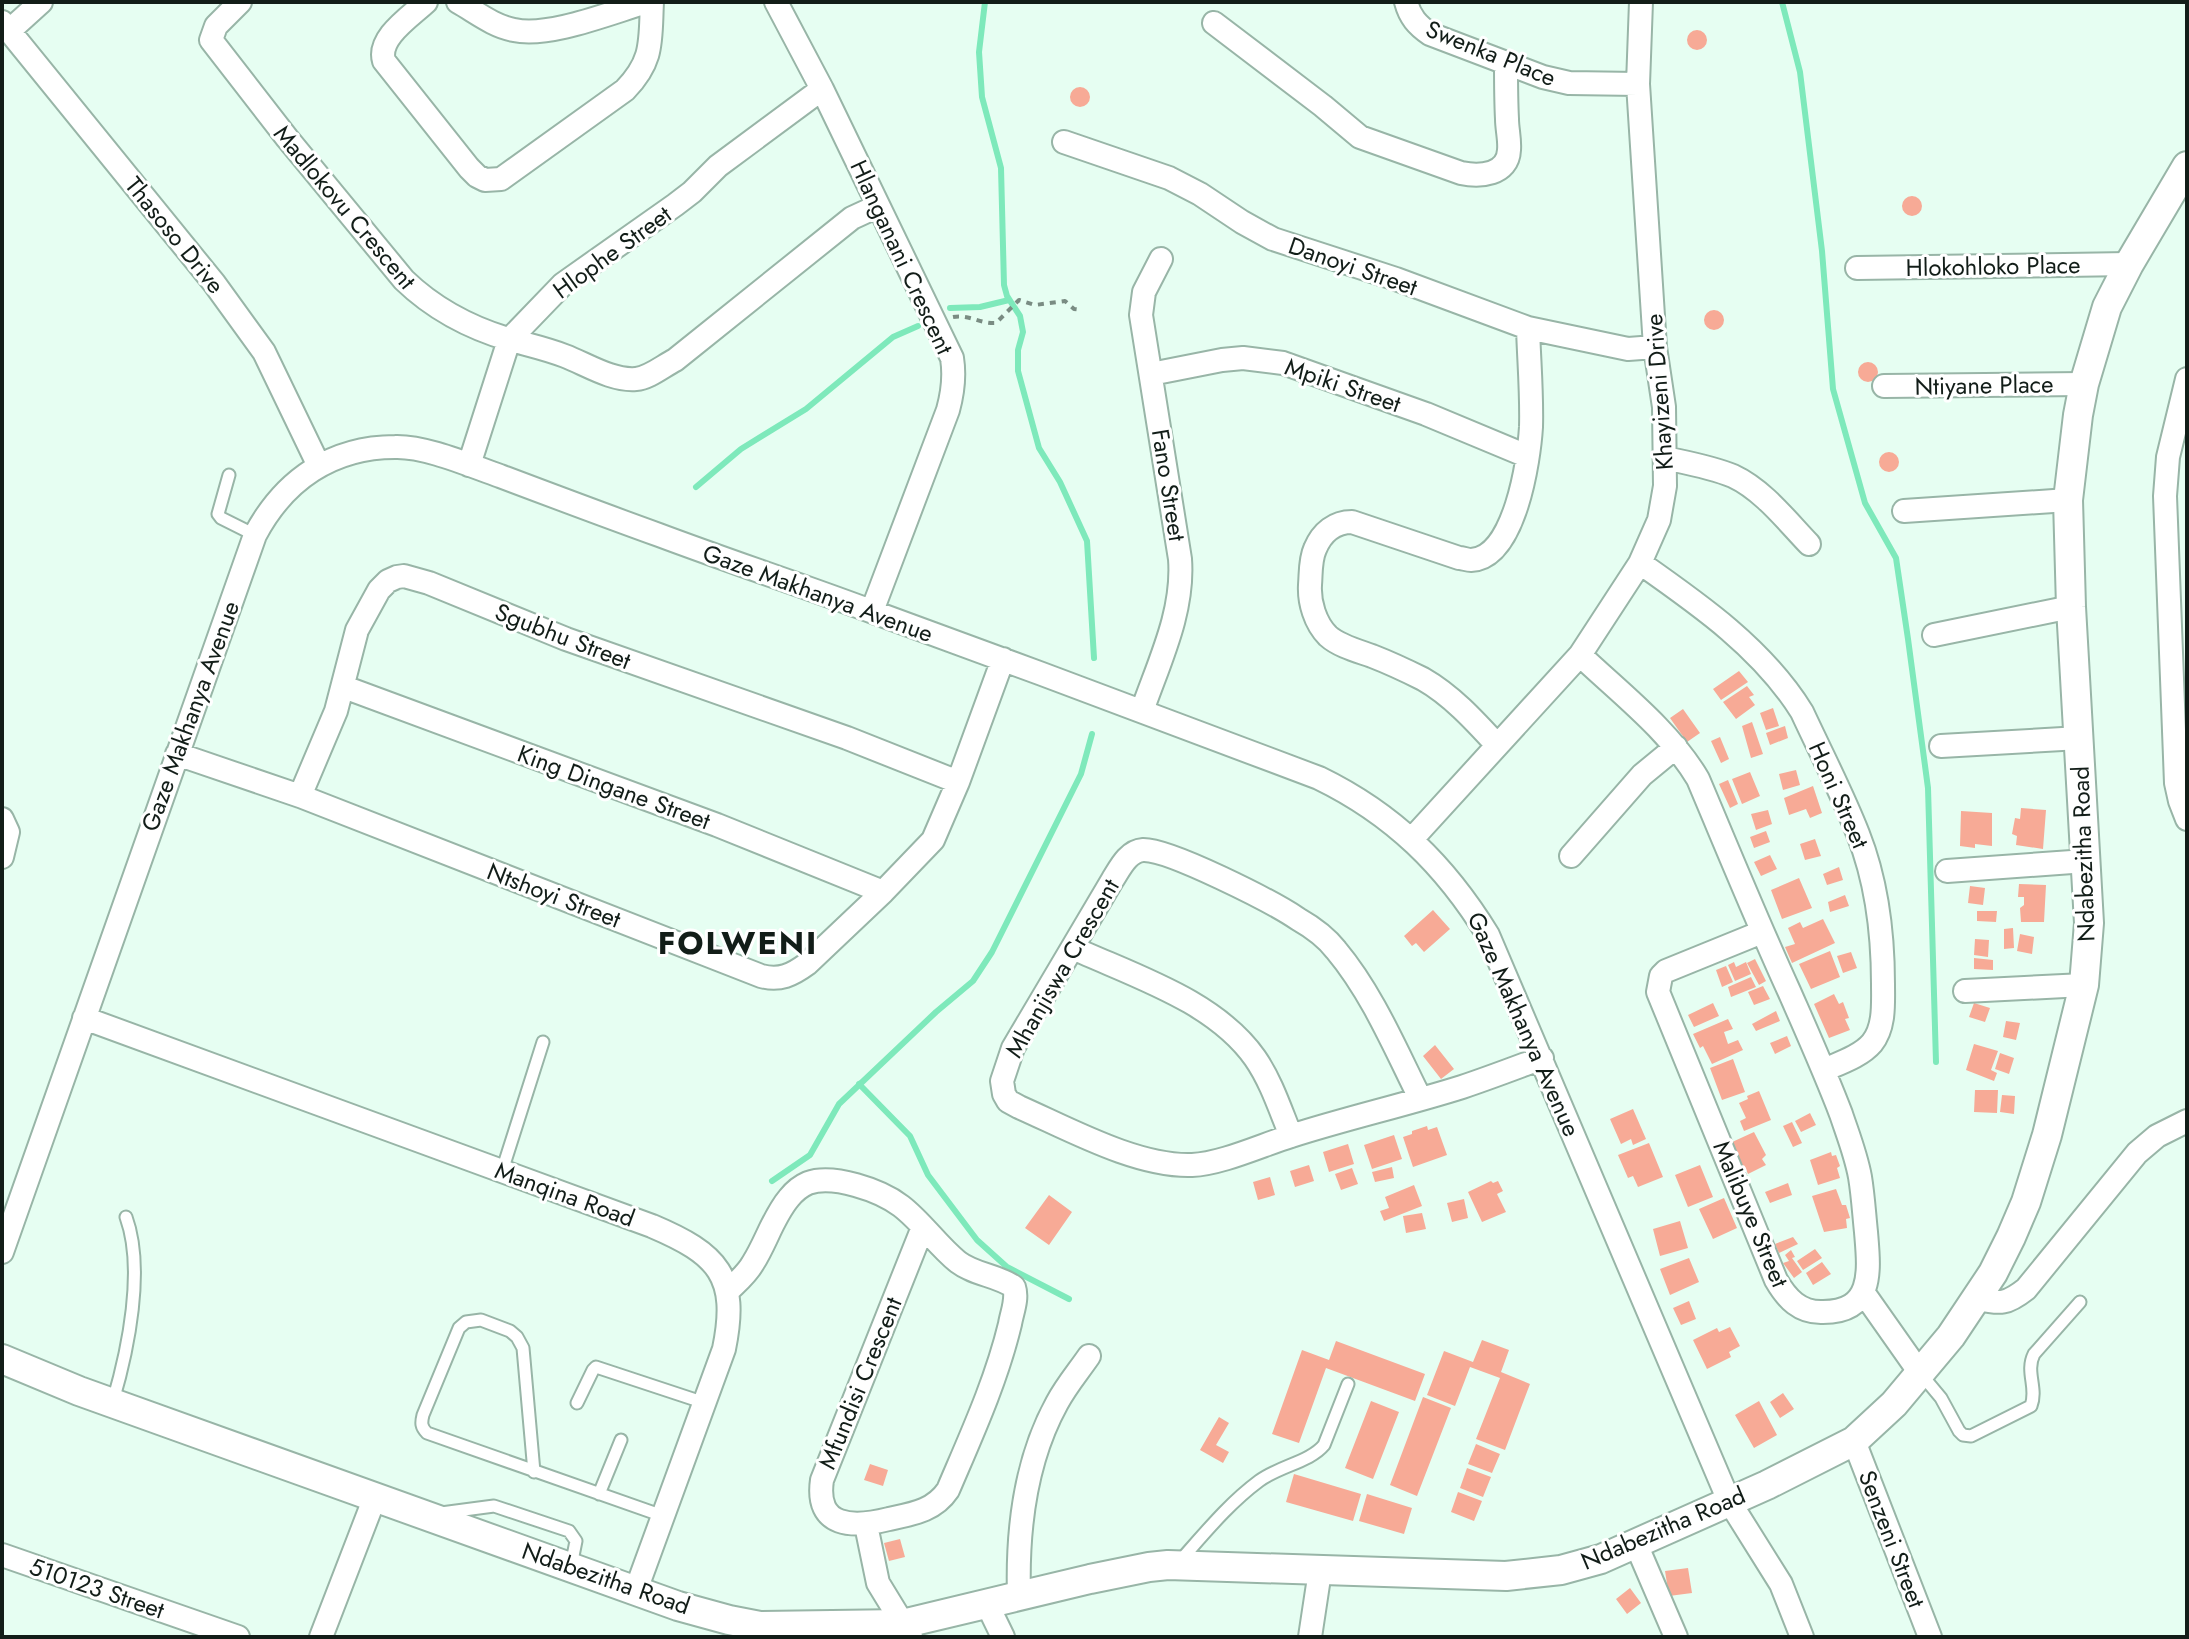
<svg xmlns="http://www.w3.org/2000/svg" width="2189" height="1639" viewBox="0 0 2189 1639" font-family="Jost,sans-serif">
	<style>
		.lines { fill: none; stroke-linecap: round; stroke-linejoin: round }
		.stream { stroke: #7ee9bb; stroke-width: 6 }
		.building { fill: #f7aa96 }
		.service-casing { stroke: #98b5a7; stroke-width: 15 }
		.minor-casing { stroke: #98b5a7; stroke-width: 26 }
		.tertiary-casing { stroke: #98b5a7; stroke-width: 32 }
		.path { stroke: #7a8c83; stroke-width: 4; stroke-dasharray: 6 6; stroke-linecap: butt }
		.service { stroke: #fff; stroke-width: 11 }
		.minor { stroke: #fff; stroke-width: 22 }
		.tertiary { stroke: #fff; stroke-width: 28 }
		.labels { text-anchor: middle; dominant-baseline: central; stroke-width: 6; stroke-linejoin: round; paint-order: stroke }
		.street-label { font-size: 24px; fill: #121d18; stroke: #fff }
		.district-label { font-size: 32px; font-weight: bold; letter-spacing: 2px; fill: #121d18; stroke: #fff }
	</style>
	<rect width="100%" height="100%" fill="#e6fef2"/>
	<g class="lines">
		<path class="stream" d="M985,2L979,52L982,97L1001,168L1004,285L1007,296L1020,316L1023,332L1018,350V371L1039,448L1060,482L1087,541L1094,658
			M1782,2L1800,72L1822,251L1833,389L1865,503L1896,558L1908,639L1928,788L1936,1062
			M950,308L980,307L1009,300
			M696,487L741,449L806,409L893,337L918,326
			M859,1084L910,1136L928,1175L977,1240L1007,1267L1069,1299
			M772,1181L810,1155L839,1104L936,1012L973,981L992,952L1081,774L1092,734"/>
	</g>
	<path class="building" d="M1687 40a10 10 0 1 1 20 0a10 10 0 1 1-20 0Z
		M1070 97a10 10 0 1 1 20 0a10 10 0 1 1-20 0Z
		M1902 206a10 10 0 1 1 20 0a10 10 0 1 1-20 0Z
		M1704 320a10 10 0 1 1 20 0a10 10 0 1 1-20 0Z
		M1858 372a10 10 0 1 1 20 0a10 10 0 1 1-20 0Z
		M1879 462a10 10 0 1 1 20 0a10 10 0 1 1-20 0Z
		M1739,671L1748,682L1721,700L1713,689Z
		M1747,686L1754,695L1749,697L1755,705L1736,719L1723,702Z
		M1773,708L1779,726L1766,730L1760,713Z
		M1683,709L1700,733L1687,742L1670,718Z
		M1752,722L1763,754L1751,758L1742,726Z
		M1785,726L1788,738L1770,745L1766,733Z
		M1720,737L1729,759L1721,763L1711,741Z
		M1796,770L1800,785L1783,790L1779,774Z
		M1750,772L1760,796L1742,804L1732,779Z
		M1728,780L1738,804L1730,808L1719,784Z
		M1813,786L1822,813L1810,818L1806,809L1789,815L1784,798Z
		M2021,808L2046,810L2043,849L2016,845L2017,836L2012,834L2015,818L2020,819Z
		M1768,810L1772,824L1756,830L1751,814Z
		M1961,811L1992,813V846L1975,844V848L1960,846Z
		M1766,831L1770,842L1754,848L1750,837Z
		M1815,839L1821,856L1805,860L1800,844Z
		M1770,855L1777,869L1761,876L1754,862Z
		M1839,867L1843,880L1827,885L1823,874Z
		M1799,878L1812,908L1782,919L1771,890Z
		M2019,884L2046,885L2044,922H2021L2020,908L2024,905V897H2018Z
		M1970,886L1985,888L1983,905L1968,903Z
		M1845,895L1849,906L1830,912L1828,902Z
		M1433,910L1450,929L1424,952L1416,943L1412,946L1404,936Z
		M1977,911H1997L1996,922L1977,921Z
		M1823,919L1835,943L1792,963L1785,947L1795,944L1788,928L1800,922L1803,928Z
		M2013,928L2014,948L2004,949V929Z
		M2020,934L2034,937L2032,954L2017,951Z
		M1975,939L1989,940L1988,957L1974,955Z
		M1830,951L1840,977L1811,989L1799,964Z
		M1851,952L1857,968L1843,973L1837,956Z
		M1974,958L1993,960V970L1974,969Z
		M1755,959L1766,981L1759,985L1747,963Z
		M1734,962L1736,967L1746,962L1751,974L1735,981L1728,965Z
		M1726,966L1733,982L1722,987L1716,970Z
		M1751,977L1756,987L1731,997L1728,987Z
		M1763,986L1770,999L1754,1005L1748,992Z
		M1834,994L1839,1004L1843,1002L1849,1018L1845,1019L1850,1030L1829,1038L1814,1004Z
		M1713,1003L1719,1016L1694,1027L1688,1015Z
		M1974,1003L1990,1008L1985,1022L1969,1017Z
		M1776,1011L1780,1021L1756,1031L1752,1024Z
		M1728,1019L1733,1029L1724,1032L1728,1044L1738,1040L1743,1050L1712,1064L1703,1046L1700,1048L1693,1034Z
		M2006,1021L2020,1023L2016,1040L2003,1037Z
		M1787,1036L1791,1046L1775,1054L1770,1043Z
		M1974,1044L1998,1051L1991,1070L1997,1073L1994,1081L1966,1070Z
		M1435,1045L1454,1069L1441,1079L1423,1056Z
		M2000,1053L2014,1058L2009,1074L1995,1069Z
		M1733,1059L1745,1092L1722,1100L1710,1068Z
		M1975,1090H1998L1997,1113L1974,1112Z
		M1759,1091L1771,1120L1744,1131L1740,1121L1746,1118L1739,1103L1748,1099L1747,1096Z
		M2002,1095L2015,1096L2014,1114L2000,1112Z
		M1633,1109L1646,1139L1633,1145L1631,1139L1621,1144L1610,1119Z
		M1810,1113L1816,1125L1801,1132L1795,1121Z
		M1792,1122L1802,1143L1793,1147L1783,1126Z
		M1427,1126L1428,1130L1437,1127L1447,1155L1413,1167L1403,1137L1412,1134V1131Z
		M1754,1132L1766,1155L1762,1159L1766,1165L1748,1174L1745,1167L1739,1169L1730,1143Z
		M1394,1135L1402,1159L1372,1169L1364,1145Z
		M1649,1143L1663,1177L1638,1187L1633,1176L1628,1178L1618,1155Z
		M1348,1144L1354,1164L1329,1172L1323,1152Z
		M1831,1152L1832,1156L1836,1155L1840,1166L1837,1168L1840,1178L1818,1185L1810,1160Z
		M1309,1165L1314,1181L1295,1187L1290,1171Z
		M1700,1165L1713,1197L1688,1207L1675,1175Z
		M1392,1167L1394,1178L1375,1182L1372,1172Z
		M1352,1168L1358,1184L1341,1190L1335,1174Z
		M1270,1177L1275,1195L1258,1200L1253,1182Z
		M1491,1181L1493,1183L1498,1181L1503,1191L1497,1194L1506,1212L1482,1222L1468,1192Z
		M1788,1183L1792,1195L1770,1203L1765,1192Z
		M1414,1185L1422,1206L1384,1221L1380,1211L1389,1208L1385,1197Z
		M1836,1189L1842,1205H1846L1850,1218L1846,1219L1847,1228L1824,1232L1812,1196Z
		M1049,1195L1072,1212L1049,1245L1025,1228Z
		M1724,1198L1737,1228L1713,1239L1699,1209Z
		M1464,1199L1468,1218L1452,1222L1447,1203Z
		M1422,1213L1426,1229L1406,1233L1403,1216Z
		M1680,1221L1688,1248L1660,1256L1653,1229Z
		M1793,1237L1798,1244L1779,1253L1775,1244Z
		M1815,1249L1822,1258L1803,1270L1797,1261Z
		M1791,1250L1795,1257L1792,1258L1802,1272L1794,1278L1783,1263L1789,1261L1785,1255Z
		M1689,1258L1699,1282L1670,1295L1660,1269Z
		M1822,1262L1831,1274L1813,1285L1806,1273Z
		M1689,1301L1696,1319L1681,1325L1673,1308Z
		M1730,1327L1740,1346L1729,1352L1731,1357L1707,1369L1693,1340L1717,1328L1719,1332Z
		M1482,1340L1509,1350L1501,1372L1530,1384L1505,1450L1476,1439L1500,1378L1470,1367L1455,1406L1427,1395L1444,1351L1473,1362Z
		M1336,1341L1425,1374L1415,1401L1326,1368L1299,1443L1272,1434L1302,1350L1329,1360Z
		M1783,1393L1794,1409L1780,1418L1770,1402Z
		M1423,1397L1451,1408L1417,1496L1390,1485Z
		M1371,1401L1399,1412L1373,1479L1345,1468Z
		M1759,1401L1777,1435L1754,1448L1735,1415Z
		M1219,1417L1229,1423L1216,1445L1229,1452L1223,1463L1200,1450Z
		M1476,1444L1500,1454L1492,1473L1468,1464Z
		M870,1464L888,1470L883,1486L864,1480Z
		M1467,1468L1491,1477L1483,1497L1460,1488Z
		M1294,1474L1361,1494L1353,1521L1286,1502Z
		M1458,1492L1482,1501L1474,1521L1451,1512Z
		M1367,1494L1412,1508L1404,1534L1359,1521Z
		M900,1539L905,1557L889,1561L884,1543Z
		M1688,1568L1692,1593L1669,1596L1665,1571Z
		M1630,1588L1641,1603L1627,1614L1616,1599Z"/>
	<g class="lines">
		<g class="service-casing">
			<path id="service" d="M229,475L218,514L221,518L255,535
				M502,1171L543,1042
				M1921,1374L1941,1398L1959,1431L1963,1435L1971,1436L2031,1406C2038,1388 2025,1372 2034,1354L2080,1302
				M113,1401C128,1350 145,1269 126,1217
				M577,1403L593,1370L596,1367L705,1403
				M534,1472L523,1348L517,1337L510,1331L481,1320L466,1322L459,1328L423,1415C421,1423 421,1427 427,1433L663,1516
				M599,1494L621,1440
				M441,1513L494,1506L569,1531L576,1541L571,1566
				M1179,1562C1204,1534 1228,1504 1259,1481C1279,1466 1310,1462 1324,1445L1348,1384"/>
		</g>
		<g class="minor-casing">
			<path id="minor" d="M240,2L216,26L211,40L287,138L404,280C434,309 470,328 511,340C529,345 547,349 565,356C586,364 612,381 636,379C649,378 663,366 675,360L852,218L878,206
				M426,2C410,17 377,38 384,61L469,168L477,176L485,180L501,179L625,90C654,60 650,41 652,2
				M458,2C476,12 493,26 514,30C549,38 612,12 647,2
				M776,2L822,89L952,358C955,377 953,392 948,410L872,611
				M1406,2C1410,17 1417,25 1430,34L1543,77L1569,83L1638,84
				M2,22L214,283L264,352L319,466
				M1214,23L1323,106L1360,137L1461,173C1480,177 1508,175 1509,150C1510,140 1507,129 1507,119C1506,100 1506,82 1506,63
				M9,31L41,2
				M1064,142L1169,178L1200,194L1242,222L1273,239L1396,279L1528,328L1628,349L1655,347
				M1857,268L2129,264
				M1151,374L1222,360L1243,358L1283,363L1426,414L1527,456
				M2187,379L2168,457L2165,496L2176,783L2180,801L2187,819
				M1884,386L2084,384
				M1665,458C1688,463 1711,467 1733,476C1763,490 1786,520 1809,544
				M469,465L509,340L563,284L675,205L692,192L718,166L822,89
				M1904,511L2068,500
				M1640,563C1700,605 1763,649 1802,712C1821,753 1842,793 1858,834C1877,882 1883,934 1883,984C1883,1003 1885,1027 1872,1043C1861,1056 1840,1063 1824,1070
				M1934,635L2071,607
				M1580,655C1620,693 1669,730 1698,779C1728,850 1757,921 1789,991C1807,1032 1825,1072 1841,1114C1848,1135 1856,1155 1860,1177C1863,1195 1864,1213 1866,1232C1869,1269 1875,1312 1823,1312C1800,1313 1787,1299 1776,1280L1658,992L1661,976L1666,971L1762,932
				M344,687L717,825L883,892
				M1142,711C1159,662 1184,612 1180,559L1141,315L1144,292L1161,259
				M1496,744C1474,720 1451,695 1423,679C1407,671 1390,663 1372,656C1358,651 1339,646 1328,636C1315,623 1309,602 1310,585C1311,573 1310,560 1315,549C1322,532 1335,522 1352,522L1459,558C1463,558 1467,560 1471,560C1515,558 1529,460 1531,427C1532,394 1529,361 1528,328
				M1941,746L2080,738
				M177,754L300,796L761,976C780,981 792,975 807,964L883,892L933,840L958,782L1003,659
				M300,796L336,711L357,630L379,590L388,581L397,577L404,576L429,583L566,639L847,738L958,782
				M2,819L8,832L2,857
				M1412,839L1580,655L1640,563L1659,520L1665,486L1664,407L1655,347L1638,84L1641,2
				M1571,856L1642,775L1676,747
				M1947,871L2086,861
				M1073,948C1134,976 1215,1001 1255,1058C1271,1081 1280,1109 1291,1136
				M1965,991L2084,985
				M84,1018L652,1226C718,1254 739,1276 724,1349L636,1590
				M1420,1098C1395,1048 1372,993 1336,950C1326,937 1312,927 1298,919C1273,902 1169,849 1143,850C1128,851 1120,868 1113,879L1013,1048L1002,1081L1004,1094L1008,1101L1019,1107C1069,1129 1137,1167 1192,1165C1221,1164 1262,1145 1291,1136C1347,1118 1405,1105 1462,1087C1489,1078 1515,1068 1542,1058
				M2,1252L255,535C284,480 332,447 395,447C426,446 471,466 500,476C553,496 606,516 659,535C731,562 804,586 876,613C1024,667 1172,722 1319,778C1393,814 1445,865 1488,935L1729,1501L1781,1584L1802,1637
				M728,1291C737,1282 747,1274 753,1263C766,1243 773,1217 789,1198C793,1193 801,1186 808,1183C833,1174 880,1190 901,1206C922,1222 937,1245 958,1262C975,1275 997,1275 1014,1287C1018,1299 1012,1312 1010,1324C996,1382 971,1436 948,1490C934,1511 912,1514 889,1519C853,1528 815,1528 822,1480L923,1227
				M1863,1292L1920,1373
				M1977,1299C2001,1304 2007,1304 2026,1289L2137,1153L2157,1136L2187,1121
				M1854,1441L1930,1637
				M866,1525L878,1583L911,1637
				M1636,1544L1676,1637
				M2,1555L238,1637
				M1019,1596C1017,1531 1025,1461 1057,1403C1066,1386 1078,1372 1089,1356
				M987,1604L1003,1637
				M321,1637L375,1497
				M1310,1637L1320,1571"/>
		</g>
		<g class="tertiary-casing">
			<path id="tertiary" d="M2,1359L79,1391L678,1606L729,1620L760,1626L902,1624L1090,1579L1149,1567L1168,1565L1506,1576L1561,1570L1601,1559L1767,1485L1854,1441L1894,1404L1951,1336L1993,1273L2011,1237L2026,1202L2047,1135L2084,985L2089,923L2071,607L2068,500L2078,415L2084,384L2107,307L2129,264L2187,166"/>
		</g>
		<path class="path" d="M953,317C969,314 980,324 996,323L1019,300L1035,305L1065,301L1074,309L1082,310"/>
		<use href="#service" class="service"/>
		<use href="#minor" class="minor"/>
		<use href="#tertiary" class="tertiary"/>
	</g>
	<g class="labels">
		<g class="street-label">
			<text transform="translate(1491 53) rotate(22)">Swenka Place</text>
			<text transform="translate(345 207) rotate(50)">Madlokovu Crescent</text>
			<text transform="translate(175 235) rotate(51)">Thasoso Drive</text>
			<text transform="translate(612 252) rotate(-36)">Hlophe Street</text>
			<text transform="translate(902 257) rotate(65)">Hlanganani Crescent</text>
			<text transform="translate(1353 266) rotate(19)">Danoyi Street</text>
			<text transform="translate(1993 266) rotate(-1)">Hlokohloko Place</text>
			<text transform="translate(1343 385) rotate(19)">Mpiki Street</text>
			<text transform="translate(1984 385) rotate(-1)">Ntiyane Place</text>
			<text transform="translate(1659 392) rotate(-94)">Khayizeni Drive</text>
			<text transform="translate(1169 485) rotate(81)">Fano Street</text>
			<text transform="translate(818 593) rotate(20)">Gaze Makhanya Avenue</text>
			<text transform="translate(563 636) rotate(21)">Sgubhu Street</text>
			<text transform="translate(190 716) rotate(-70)">Gaze Makhanya Avenue</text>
			<text transform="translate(614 787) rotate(20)">King Dingane Street</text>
			<text transform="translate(1839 795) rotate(66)">Honi Street</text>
			<text transform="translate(2083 854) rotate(-92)">Ndabezitha Road</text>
			<text transform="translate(554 895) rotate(21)">Ntshoyi Street</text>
			<text transform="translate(1062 968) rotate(-60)">Mhanjiswa Crescent</text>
			<text transform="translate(1524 1024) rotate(66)">Gaze Makhanya Avenue</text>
			<text transform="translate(565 1194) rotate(20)">Manqina Road</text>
			<text transform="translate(1751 1214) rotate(67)">Malibuye Street</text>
			<text transform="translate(860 1383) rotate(-68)">Mfundisi Crescent</text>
			<text transform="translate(1663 1528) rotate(-23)">Ndabezitha Road</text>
			<text transform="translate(1892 1539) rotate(69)">Senzeni Street</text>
			<text transform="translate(606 1578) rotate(19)">Ndabezitha Road</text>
			<text transform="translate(97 1588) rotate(19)">510123 Street</text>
		</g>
		<g class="district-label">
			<text x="738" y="943">FOLWENI</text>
		</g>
	</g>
	<rect width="2189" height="1639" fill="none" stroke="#121d18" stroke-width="8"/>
</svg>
